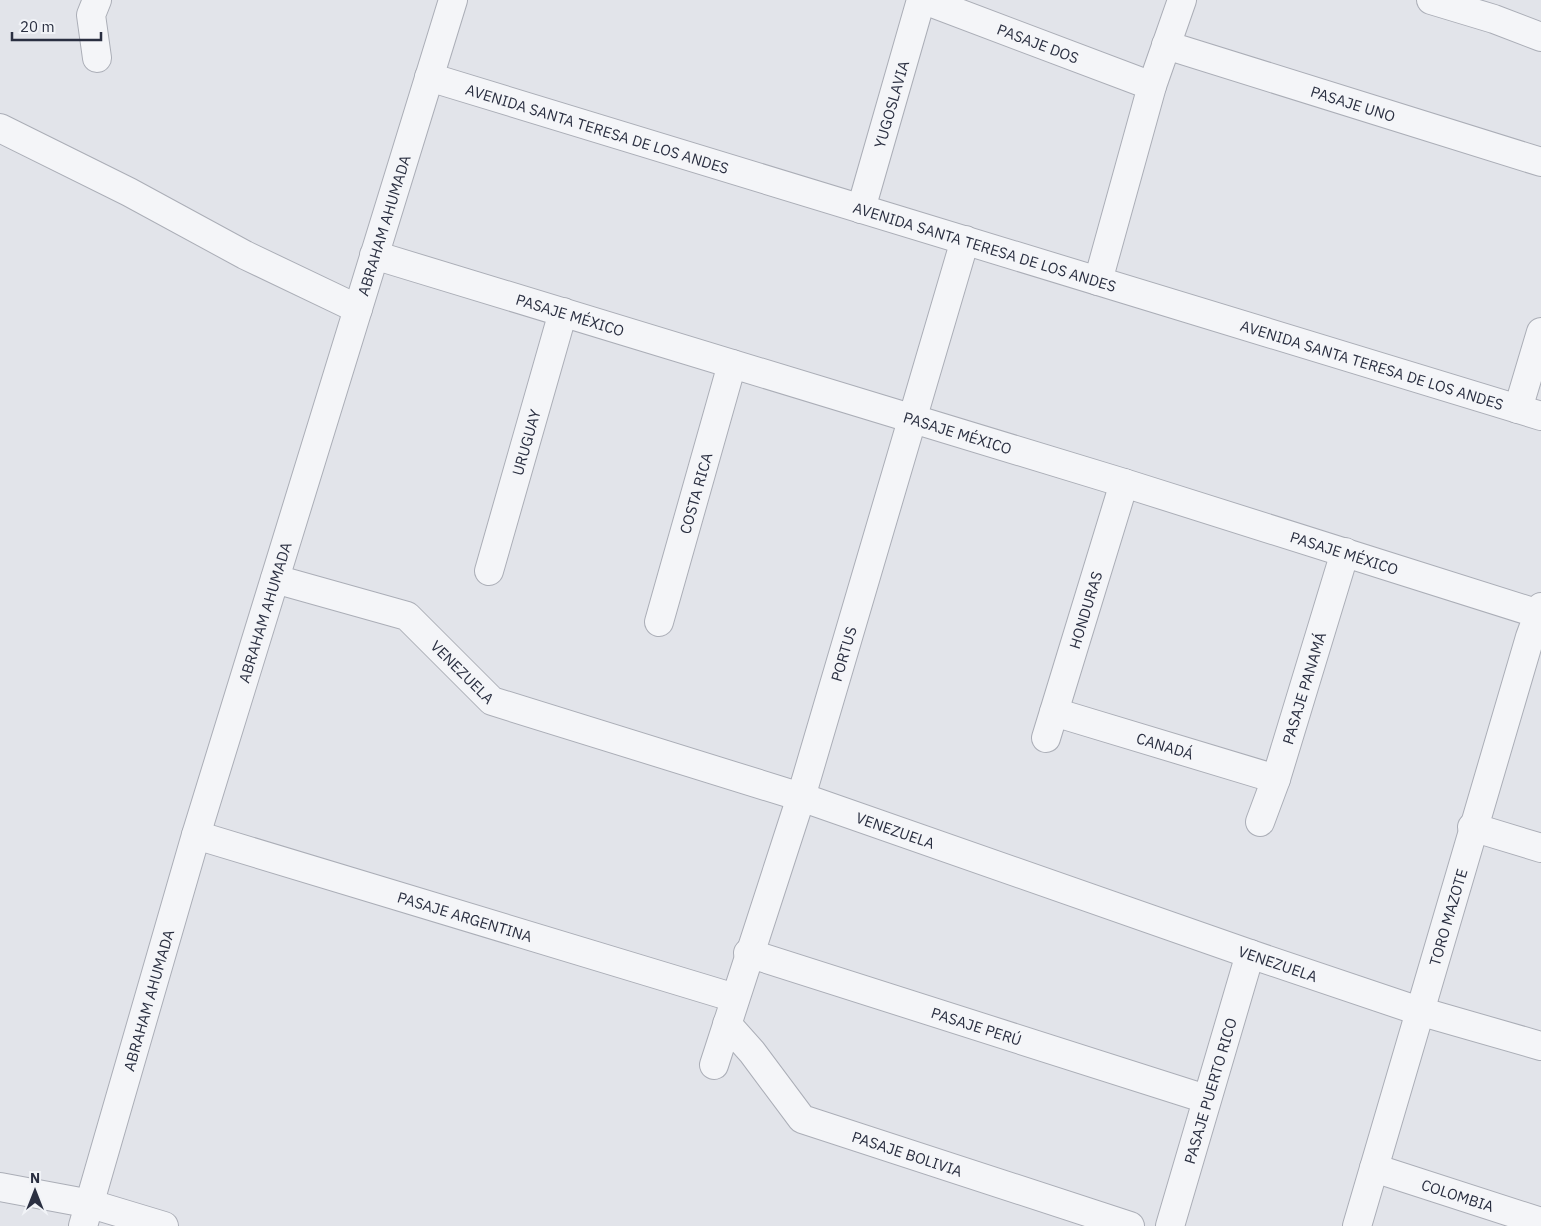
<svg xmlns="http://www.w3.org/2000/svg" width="1541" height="1226" viewBox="0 0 1541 1226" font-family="'IBM Plex Sans',sans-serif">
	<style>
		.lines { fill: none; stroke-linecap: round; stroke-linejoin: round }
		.minor-casing { stroke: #abaeb7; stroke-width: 30 }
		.minor { stroke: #f4f5f8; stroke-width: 28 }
		.labels { text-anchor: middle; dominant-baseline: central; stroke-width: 4; stroke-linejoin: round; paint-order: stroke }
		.street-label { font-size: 15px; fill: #2a2f41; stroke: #f1f3f7 }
	</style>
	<rect width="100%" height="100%" fill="#e2e4ea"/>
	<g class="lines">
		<g class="minor-casing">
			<g id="minor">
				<path d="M97,0L91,15L97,58"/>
				<path id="s1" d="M924,0L1152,86"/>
				<path d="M1431,0L1494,19L1541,37"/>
				<path id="s2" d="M1166,45L1541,162"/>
				<path id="s3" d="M429,77L1541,416"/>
				<path d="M0,128L129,192L245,255L358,309"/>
				<path id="s4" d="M861,209L921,0"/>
				<path id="s5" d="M374,255L1124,483L1539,614"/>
				<path d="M1098,281L1152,86L1182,0"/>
				<path d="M1518,409L1541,332"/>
				<path id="s6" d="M489,571L563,312"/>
				<path id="s7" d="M275,579L407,616L492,701L801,797L1250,954L1419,1011L1541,1046"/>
				<path id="s8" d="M659,622L732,364"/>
				<path id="s9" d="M1054,712L1276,779"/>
				<path id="s10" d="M1046,738L1124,483"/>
				<path id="s11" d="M1260,822L1276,779L1345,552"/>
				<path d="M1472,827L1541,848"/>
				<path id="s12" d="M196,835L735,998"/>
				<path id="s13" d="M748,953L1206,1099"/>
				<path id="s14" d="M727,1024L752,1052L802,1119L1130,1226"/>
				<path id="s15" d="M714,1065L801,797L965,240"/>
				<path id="s16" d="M1374,1168L1541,1222"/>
				<path d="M0,1187L91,1204L164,1226"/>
				<path id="s17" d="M83,1226L196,835L453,0"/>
				<path id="s18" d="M1170,1226L1250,954"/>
				<path id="s19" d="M1357,1226L1530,637L1541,607"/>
			</g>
		</g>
		<use href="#minor" class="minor"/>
	</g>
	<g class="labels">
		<g class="street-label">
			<text stroke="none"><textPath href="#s1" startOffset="122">PASAJE DOS</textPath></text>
			<text stroke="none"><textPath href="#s4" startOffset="109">YUGOSLAVIA</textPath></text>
			<text stroke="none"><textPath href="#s2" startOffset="196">PASAJE UNO</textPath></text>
			<text stroke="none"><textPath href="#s3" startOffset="176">AVENIDA SANTA TERESA DE LOS ANDES</textPath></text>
			<text stroke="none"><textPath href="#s17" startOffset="1045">ABRAHAM AHUMADA</textPath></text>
			<text stroke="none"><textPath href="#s3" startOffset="581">AVENIDA SANTA TERESA DE LOS ANDES</textPath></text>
			<text stroke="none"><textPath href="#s5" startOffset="205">PASAJE MÉXICO</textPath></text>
			<text stroke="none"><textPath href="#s3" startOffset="986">AVENIDA SANTA TERESA DE LOS ANDES</textPath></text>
			<text stroke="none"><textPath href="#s5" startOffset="610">PASAJE MÉXICO</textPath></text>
			<text stroke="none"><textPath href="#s6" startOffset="134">URUGUAY</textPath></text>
			<text stroke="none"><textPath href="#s8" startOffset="134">COSTA RICA</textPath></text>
			<text stroke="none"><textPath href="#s5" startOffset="1015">PASAJE MÉXICO</textPath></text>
			<text stroke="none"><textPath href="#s10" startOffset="134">HONDURAS</textPath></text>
			<text stroke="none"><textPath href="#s17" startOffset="640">ABRAHAM AHUMADA</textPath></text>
			<text stroke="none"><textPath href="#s15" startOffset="431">PORTUS</textPath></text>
			<text stroke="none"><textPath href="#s7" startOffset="216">VENEZUELA</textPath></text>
			<text stroke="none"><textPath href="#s11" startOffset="141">PASAJE PANAMÁ</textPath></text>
			<text stroke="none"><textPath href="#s9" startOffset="116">CANADÁ</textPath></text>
			<text stroke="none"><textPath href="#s7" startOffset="681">VENEZUELA</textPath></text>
			<text stroke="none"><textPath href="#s12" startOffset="281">PASAJE ARGENTINA</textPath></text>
			<text stroke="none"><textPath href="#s19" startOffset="322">TORO MAZOTE</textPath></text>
			<text stroke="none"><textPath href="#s7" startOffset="1086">VENEZUELA</textPath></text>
			<text stroke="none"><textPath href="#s17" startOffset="235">ABRAHAM AHUMADA</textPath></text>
			<text stroke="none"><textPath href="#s13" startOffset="240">PASAJE PERÚ</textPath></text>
			<text stroke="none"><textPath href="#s18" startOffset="141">PASAJE PUERTO RICO</textPath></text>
			<text stroke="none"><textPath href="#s14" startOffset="232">PASAJE BOLIVIA</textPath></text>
			<text stroke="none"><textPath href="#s16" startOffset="88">COLOMBIA</textPath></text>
		</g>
	</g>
	<g transform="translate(35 1191)" stroke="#f1f3f7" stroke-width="4" paint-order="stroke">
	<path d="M0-4L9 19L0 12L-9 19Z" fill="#2a2f41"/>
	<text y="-8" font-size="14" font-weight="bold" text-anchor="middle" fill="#2a2f41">N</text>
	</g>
	<path d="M12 32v8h89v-8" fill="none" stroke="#2a2f41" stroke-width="2.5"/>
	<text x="20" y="32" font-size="15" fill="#2a2f41" stroke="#f1f3f7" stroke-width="4" paint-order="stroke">20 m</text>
</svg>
